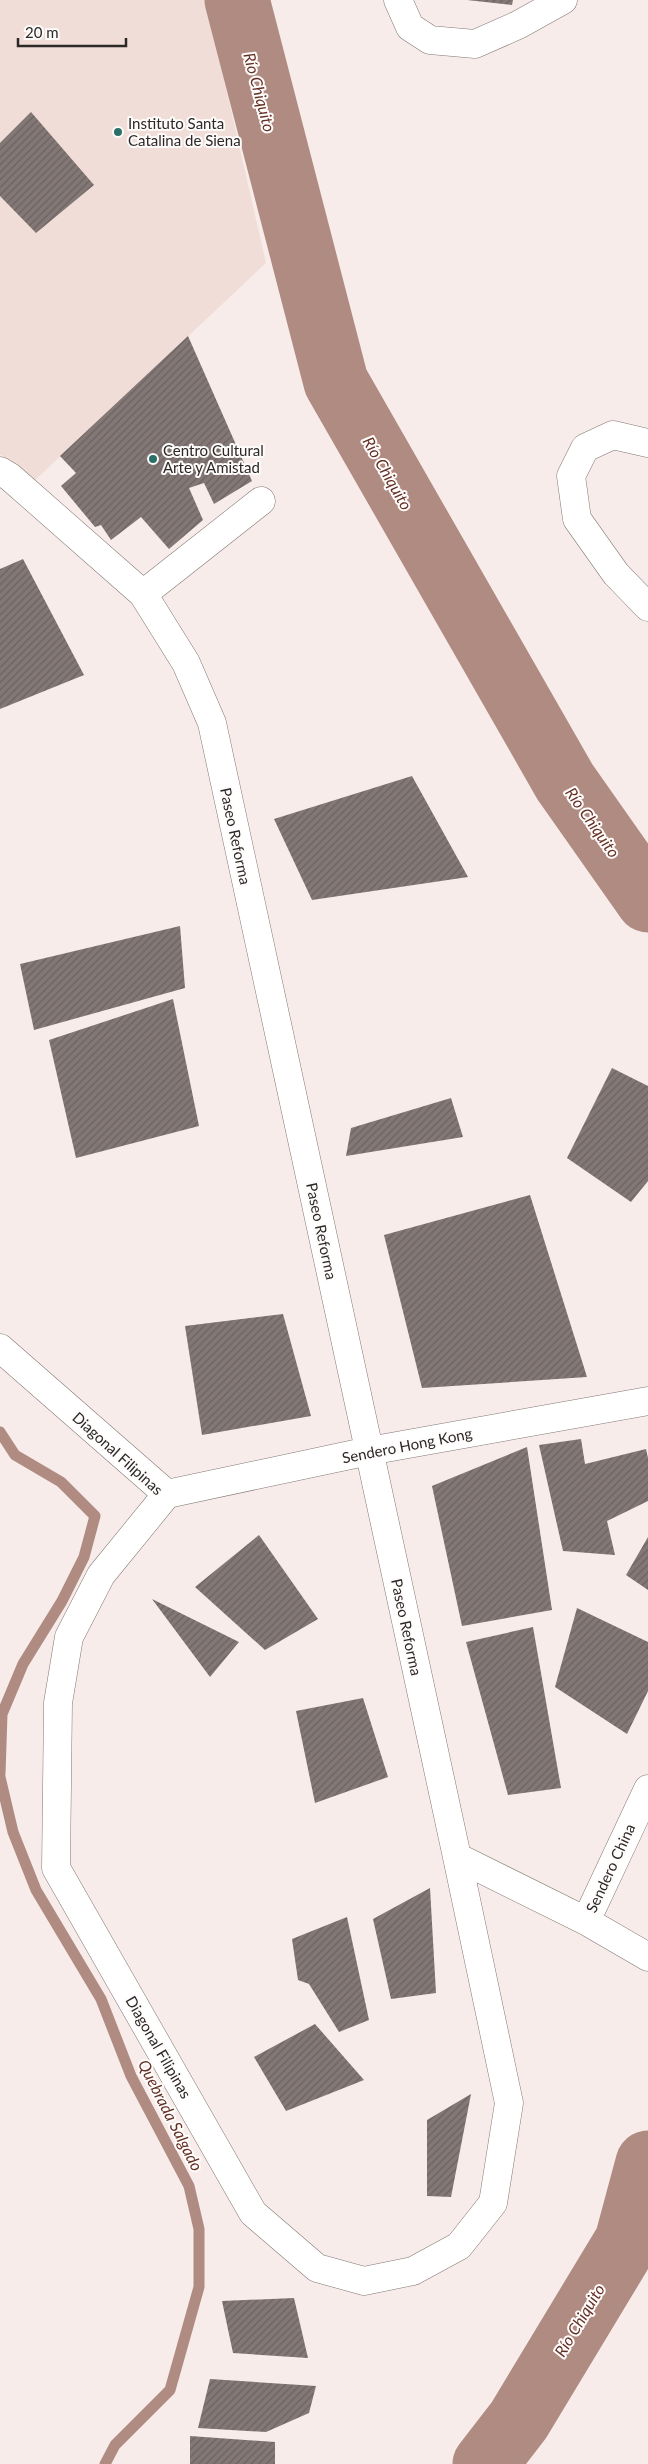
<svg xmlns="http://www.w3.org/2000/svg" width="648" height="2464" viewBox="0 0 648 2464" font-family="Lato,sans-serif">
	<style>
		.built { fill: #f1ddd8 }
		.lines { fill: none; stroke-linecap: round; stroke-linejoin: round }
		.stream { stroke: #b08b82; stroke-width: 11 }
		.river { stroke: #b08b82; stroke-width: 65 }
		.building { fill: url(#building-hatch) }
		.minor-casing { stroke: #827875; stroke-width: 29 }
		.minor { stroke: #fff; stroke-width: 28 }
		.poi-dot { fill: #297168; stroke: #fefbfb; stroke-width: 2 }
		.labels { text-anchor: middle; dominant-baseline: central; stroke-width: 4; stroke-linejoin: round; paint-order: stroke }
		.poi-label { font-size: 15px; fill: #2c2827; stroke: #fefbfb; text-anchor: start }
		.street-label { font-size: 15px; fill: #2c2827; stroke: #fefbfb }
		.water-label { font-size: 16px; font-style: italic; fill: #643024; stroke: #fefbfb }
	</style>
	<defs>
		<pattern id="building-hatch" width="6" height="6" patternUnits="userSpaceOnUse" patternTransform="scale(1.25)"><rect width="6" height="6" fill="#837876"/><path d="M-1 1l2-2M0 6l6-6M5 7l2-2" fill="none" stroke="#6b6261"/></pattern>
	</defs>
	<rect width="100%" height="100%" fill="#f7ece9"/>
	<path class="built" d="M0,0H206L266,263L33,482L0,454Z"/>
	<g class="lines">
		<path class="stream" d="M0,1432L15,1455L61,1482L95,1516L84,1557L62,1601L23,1664L2,1714L0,1774
			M0,1777L13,1832L36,1890L101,1999L131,2076L189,2186L199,2229V2287L170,2390L115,2445L105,2464"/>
		<path class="river" d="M237,0L336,382L565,782L648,900
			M485,2464L519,2420L627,2241L648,2163"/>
	</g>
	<path class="building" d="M467,0H513L512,5Z
		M31,112L94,185L36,233L0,196V143Z
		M188,336L252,481L214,504L204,483L189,488L203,520L169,549L141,517L111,540L101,525L95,527L61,486L76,473L60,456Z
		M23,559L84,675L0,709V569Z
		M412,776L468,877L312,900L274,819Z
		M180,926L185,988L34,1030L20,964Z
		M173,999L199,1126L76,1158L49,1040Z
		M612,1068L648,1086V1181L631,1202L567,1158Z
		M451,1098L463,1137L346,1156L351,1128Z
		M530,1195L587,1377L422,1388L384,1235Z
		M283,1314L311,1416L202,1435L185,1326Z
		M581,1439L585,1464L646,1449L648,1458V1501L607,1521L615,1555L563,1551L539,1445Z
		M527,1447L552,1610L462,1626L432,1486Z
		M259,1535L318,1619L265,1650L195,1587Z
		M648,1537V1590L626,1575Z
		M152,1599L239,1642L210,1677Z
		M577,1608L648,1642V1691L627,1734L555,1687Z
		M533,1627L561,1788L508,1795L466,1642Z
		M363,1698L388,1777L315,1803L296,1711Z
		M430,1888L436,1993L391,1999L373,1919Z
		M347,1917L369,2020L339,2032L309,1984L298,1980L292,1939Z
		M315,2024L364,2080L286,2111L254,2057Z
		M471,2094L451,2197L427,2196V2120Z
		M294,2298L308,2358L233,2353L222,2301Z
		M210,2379L316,2386L309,2413L266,2432L198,2428Z
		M190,2436L275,2442V2464H190Z"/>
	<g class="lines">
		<g class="minor-casing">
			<path id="minor" d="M398,0L410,27L430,40L475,44L518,25L563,0
				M648,443L613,435L585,448L571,476L577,519L616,574L648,607
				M0,471L10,477L143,594L186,663L212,723L457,1857L586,1921L648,1957
				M143,594L261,501
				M0,1348L167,1494
				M167,1494L101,1575L69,1637L58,1703L56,1868L253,2213L317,2268L364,2281L413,2271L459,2246L493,2203L509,2103L457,1857
				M167,1494L369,1451L648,1401
				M586,1921L648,1789"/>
		</g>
		<use href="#minor" class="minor"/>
	</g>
	<g class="poi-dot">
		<circle cx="118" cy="132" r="5"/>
		<circle cx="153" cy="459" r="5"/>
	</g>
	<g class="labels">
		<g class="poi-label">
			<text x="128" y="123">Instituto Santa<tspan x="128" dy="17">Catalina de Siena</tspan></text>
			<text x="163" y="450">Centro Cultural<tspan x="163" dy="17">Arte y Amistad</tspan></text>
		</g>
		<g class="street-label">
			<text transform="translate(236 836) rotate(78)">Paseo Reforma</text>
			<text transform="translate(322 1231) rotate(78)">Paseo Reforma</text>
			<text transform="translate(407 1445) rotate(-11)">Sendero Hong Kong</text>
			<text transform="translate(118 1453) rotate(42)">Diagonal Filipinas</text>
			<text transform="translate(407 1627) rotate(78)">Paseo Reforma</text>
			<text transform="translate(610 1868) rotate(-65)">Sendero China</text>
			<text transform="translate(159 2047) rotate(60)">Diagonal Filipinas</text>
		</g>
		<g class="water-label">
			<text transform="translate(260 92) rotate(75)">Río Chiquito</text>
			<text transform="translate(388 473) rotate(60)">Río Chiquito</text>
			<text transform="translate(593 822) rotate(55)">Río Chiquito</text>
			<text transform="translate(171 2115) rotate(63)">Quebrada Salgado</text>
			<text transform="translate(579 2320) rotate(-59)">Río Chiquito</text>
		</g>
	</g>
	<path d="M18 38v8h108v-8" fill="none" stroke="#2c2827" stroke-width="2.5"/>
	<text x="25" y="38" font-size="15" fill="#2c2827" stroke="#fefbfb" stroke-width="4" paint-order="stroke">20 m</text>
</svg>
